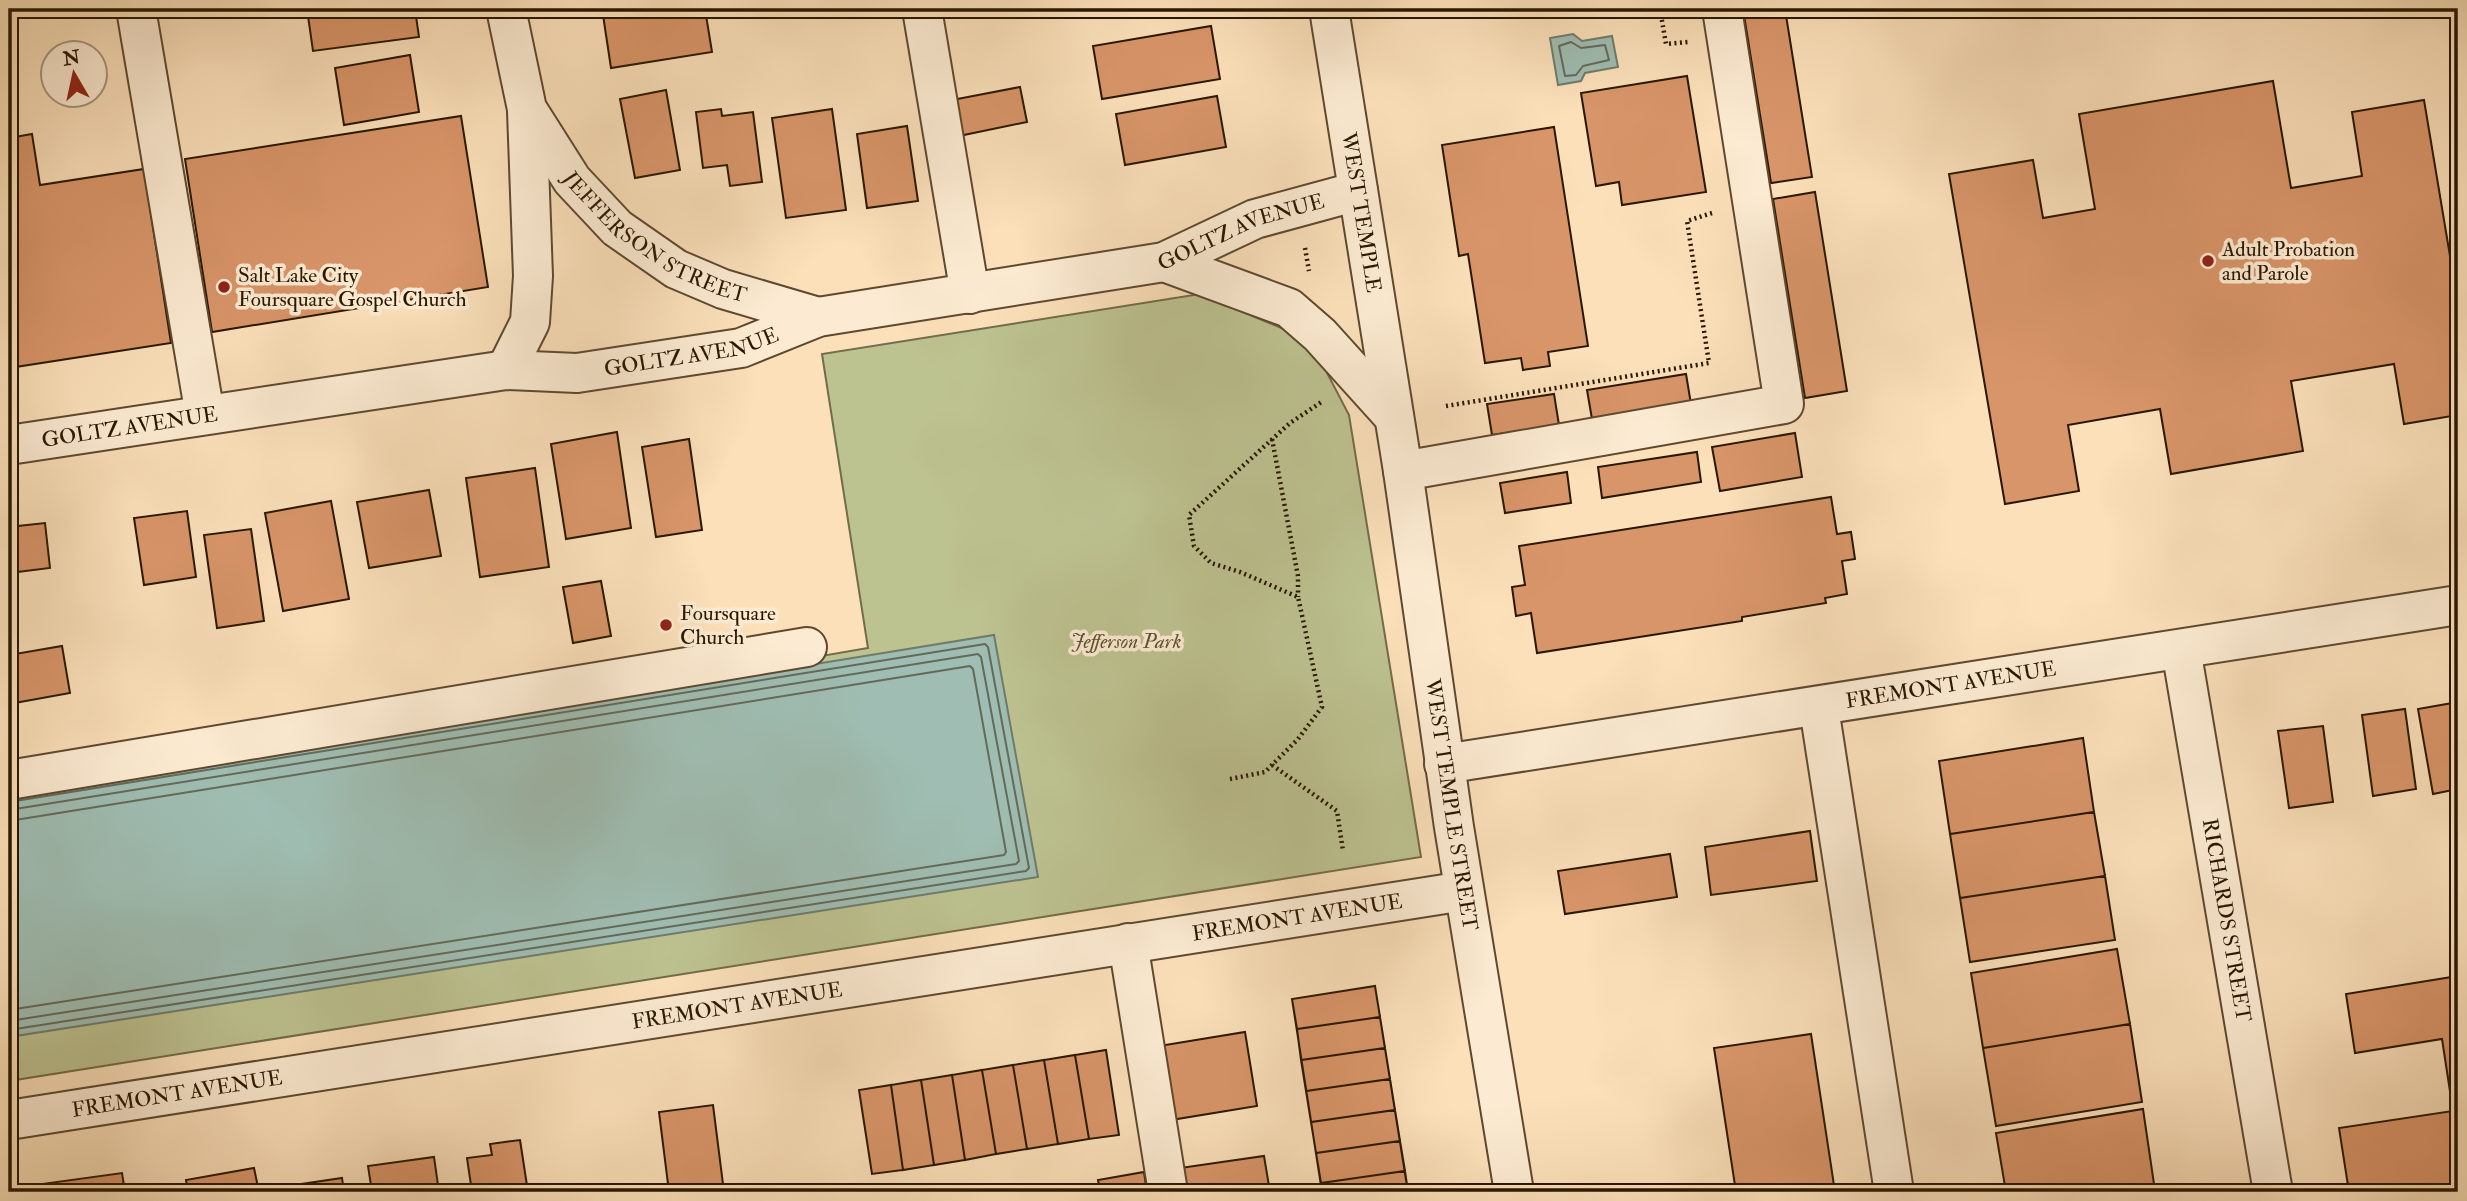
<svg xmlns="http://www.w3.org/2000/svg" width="2467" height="1201" viewBox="0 0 2467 1201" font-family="'IM FELL Double Pica',serif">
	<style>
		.green { fill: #bdc291; stroke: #736c49; stroke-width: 2 }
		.water { fill: #9fbdb2; stroke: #707b6b; stroke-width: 2 }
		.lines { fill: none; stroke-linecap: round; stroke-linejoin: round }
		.shore { stroke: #646a5a; stroke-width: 2 }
		.building { fill: #d89569; stroke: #291701; stroke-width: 2 }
		.minor-casing { stroke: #5e492f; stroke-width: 42 }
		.path { stroke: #291701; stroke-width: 4.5; stroke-dasharray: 2 3.5; stroke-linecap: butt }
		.minor { stroke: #fcebd2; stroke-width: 38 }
		.poi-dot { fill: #8f2418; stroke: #fcebd2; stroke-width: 2.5 }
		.labels { text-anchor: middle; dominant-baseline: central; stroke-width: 7; stroke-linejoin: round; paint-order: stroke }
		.street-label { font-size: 21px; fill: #291701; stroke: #fcebd2 }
		.poi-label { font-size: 21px; fill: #291701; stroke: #fcebd2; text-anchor: start }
		.park-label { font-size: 21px; font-style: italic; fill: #5d5333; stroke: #fcebd2 }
	</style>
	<rect width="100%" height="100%" fill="#fbe0ba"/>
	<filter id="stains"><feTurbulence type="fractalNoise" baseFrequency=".00286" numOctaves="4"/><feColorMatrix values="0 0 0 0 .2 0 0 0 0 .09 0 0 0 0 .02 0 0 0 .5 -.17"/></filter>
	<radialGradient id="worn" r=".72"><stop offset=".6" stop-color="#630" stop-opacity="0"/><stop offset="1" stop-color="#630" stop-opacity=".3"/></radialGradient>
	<path class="green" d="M1200,294L1291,332L1324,367L1349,415L1421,857L9,1081V795L868,648L822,354Z"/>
	<path class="water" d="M1573,34L1582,41L1612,36L1618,67L1585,73L1581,81L1558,85L1550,38Z
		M994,635L1038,877L9,1037V795Z"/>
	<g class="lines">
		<path class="shore" d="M1571,42L1581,48L1605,45L1609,60L1583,66L1576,75L1565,76L1559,46Z
			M9,802L985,644L988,647L1029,868L1026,871L9,1030
			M9,810L978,654L981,657L1019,861L1016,864L9,1021
			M9,821L970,666L973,669L1006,852L1004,855L9,1010"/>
	</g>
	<path class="building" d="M307,9H415L419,37L313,51Z
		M643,9H705L712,52L611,68L603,15Z
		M1743,9H1785L1812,177L1771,183Z
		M1211,26L1220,79L1102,99L1093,46Z
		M410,55L419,112L344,125L335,68Z
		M1687,76L1706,192L1622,205L1619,182L1596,186L1581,93Z
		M2273,81L2291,188L2362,176L2352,112L2424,100L2458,304V415L2404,424L2394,364L2291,381L2303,451L2171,474L2160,409L2068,425L2079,491L2005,504L1949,174L2033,160L2043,218L2095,209L2079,114Z
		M1020,87L1027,122L959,136L952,100Z
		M666,90L680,170L635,178L620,99Z
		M1217,96L1226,147L1125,165L1116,114Z
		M721,109L722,116L753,112L762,182L730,186L727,165L703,168L696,112Z
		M832,109L846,210L786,218L772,118Z
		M461,116L488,287L212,332L185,159Z
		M907,126L918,201L867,208L857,134Z
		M1554,127L1588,346L1548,352L1550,366L1523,370L1521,358L1485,363L1468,254L1459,256L1442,145Z
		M32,134L40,185L144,169L171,343L9,368V138Z
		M1815,192L1847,391L1805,398L1773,199Z
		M1686,374L1691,404L1592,419L1587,390Z
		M1554,394L1559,425L1492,435L1487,404Z
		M617,432L631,528L566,539L551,444Z
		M1795,433L1802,477L1720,491L1712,447Z
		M689,439L702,530L656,537L642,447Z
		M1697,452L1701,482L1602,498L1598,467Z
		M535,468L549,567L480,577L466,478Z
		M1567,472L1571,503L1505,513L1500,483Z
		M429,490L441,556L369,568L357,502Z
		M1831,497L1837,534L1851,532L1855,559L1842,561L1847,594L1825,598L1826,603L1742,617V621L1537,653L1531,613L1516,616L1512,587L1525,585L1519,546Z
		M331,501L349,599L283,611L265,513Z
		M187,511L196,577L144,585L134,518Z
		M45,523L50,568L9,573V527Z
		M251,529L264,621L217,628L204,535Z
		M601,581L611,636L573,643L563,587Z
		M62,646L70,693L9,704V655Z
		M2458,702V789L2433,794L2418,709Z
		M2405,709L2416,789L2373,796L2362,715Z
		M2323,726L2333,802L2289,808L2278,731Z
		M2083,738L2094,812L1950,834L1939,761Z
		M2094,812L2105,876L1960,898L1950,834Z
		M1810,831L1817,881L1711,895L1705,847Z
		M1670,854L1677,897L1565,914L1558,871Z
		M2105,876L2115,940L1970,962L1960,898Z
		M2117,949L2130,1024L1983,1048L1971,973Z
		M2458,976V1192H2349L2339,1128L2453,1111L2442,1039L2355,1053L2346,994Z
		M1375,986L1408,1192H1322L1292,999Z
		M1375,986L1380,1017L1297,1029L1292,999Z
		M1380,1017L1385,1048L1301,1060L1297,1029Z
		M2130,1024L2142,1102L1996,1126L1983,1048Z
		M1245,1032L1257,1106L1171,1120L1159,1046Z
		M1811,1034L1835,1192H1736L1714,1048Z
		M1385,1048L1390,1079L1306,1091L1301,1060Z
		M1106,1050L1119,1135L1089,1139L1075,1055Z
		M1075,1055L1089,1139L1058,1144L1044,1060Z
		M1044,1060L1058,1144L1027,1149L1013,1065Z
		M1013,1065L1027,1149L996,1154L982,1070Z
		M982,1070L996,1154L965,1160L952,1075Z
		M952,1075L965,1160L934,1165L921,1080Z
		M1390,1079L1395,1110L1311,1122L1306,1091Z
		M921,1080L934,1165L903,1170L891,1085Z
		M891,1085L903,1170L872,1174L859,1090Z
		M713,1105L724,1192H669L659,1112Z
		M2143,1109L2154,1184L2102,1192H2006L1996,1133Z
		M1395,1110L1400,1141L1316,1153L1311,1122Z
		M520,1140L528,1192H472L467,1158L492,1155L490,1144Z
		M1400,1141L1405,1171L1321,1183L1316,1153Z
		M1264,1156L1270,1192H1183L1180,1168Z
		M434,1157L439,1192H372L368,1166Z
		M254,1168L259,1192H188L186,1180Z
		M1405,1171L1408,1192H1322L1321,1183Z
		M1144,1172L1147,1192H1100L1098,1180Z
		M122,1173L125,1192H43L42,1184Z
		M342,1178L344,1192H275L274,1188Z
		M2154,1184L2156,1192H2102Z
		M1048,1187V1192H1016Z"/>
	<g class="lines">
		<g class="minor-casing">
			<g id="minor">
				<path d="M136,9L205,415"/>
				<path id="s1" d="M506,9L527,109L572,180L617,228L676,269L723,289L818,317"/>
				<path d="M922,9L970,294"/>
				<path id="s2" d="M1329,9L1403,471L1454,827L1514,1192"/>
				<path d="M1164,262L1289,308L1320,335L1394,417"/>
				<path d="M506,370L530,322L533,276L527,111"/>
				<path id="s3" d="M9,445L506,370L577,373L741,348L818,317L1164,262L1255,219L1358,191"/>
				<path d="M1403,471L1784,404L1722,9"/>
				<path id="s4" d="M2181,649L2273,1192"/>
				<path d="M1819,708L1894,1192"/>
				<path id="s5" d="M1444,764L2458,605"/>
				<path d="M9,780L807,647"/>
				<path d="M1128,943L1168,1192"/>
				<path id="s6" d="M9,1120L1464,891"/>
			</g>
		</g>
		<path class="path" d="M1660,9L1666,44L1688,42
			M1305,248L1309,271
			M1446,406L1709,363L1687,221L1712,213
			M1272,439L1298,576V597
			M1272,765L1337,811L1343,851
			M1230,779L1265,772L1298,739L1322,707L1298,597L1240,572L1211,563L1194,546L1189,515L1290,423L1323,401"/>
		<use href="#minor" class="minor"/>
	</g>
	<g class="poi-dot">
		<circle cx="2208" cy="261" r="7"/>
		<circle cx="224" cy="287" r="7"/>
		<circle cx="666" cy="625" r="7"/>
	</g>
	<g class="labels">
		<g class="street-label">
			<text stroke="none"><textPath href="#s2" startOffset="206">WEST TEMPLE</textPath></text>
			<text stroke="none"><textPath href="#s1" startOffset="289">JEFFERSON STREET</textPath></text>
			<text stroke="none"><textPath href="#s3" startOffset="1256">GOLTZ AVENUE</textPath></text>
			<text stroke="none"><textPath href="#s3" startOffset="690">GOLTZ AVENUE</textPath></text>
			<text stroke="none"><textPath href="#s3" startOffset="122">GOLTZ AVENUE</textPath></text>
			<text stroke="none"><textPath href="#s5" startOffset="513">FREMONT AVENUE</textPath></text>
			<text stroke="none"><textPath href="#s2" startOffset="805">WEST TEMPLE STREET</textPath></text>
			<text stroke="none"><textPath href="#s6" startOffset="1304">FREMONT AVENUE</textPath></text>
			<text stroke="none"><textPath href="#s4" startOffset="275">RICHARDS STREET</textPath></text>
			<text stroke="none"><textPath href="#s6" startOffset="737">FREMONT AVENUE</textPath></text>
			<text stroke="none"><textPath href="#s6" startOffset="170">FREMONT AVENUE</textPath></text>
		</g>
		<g class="poi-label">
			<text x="2222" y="249">Adult Probation<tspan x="2222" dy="24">and Parole</tspan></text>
			<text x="238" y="275">Salt Lake City<tspan x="238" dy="24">Foursquare Gospel Church</tspan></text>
			<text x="680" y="613">Foursquare<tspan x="680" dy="24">Church</tspan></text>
		</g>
		<g class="park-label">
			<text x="1126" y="641">Jefferson Park</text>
		</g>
	</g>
	<rect width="2467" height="1201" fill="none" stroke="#fbe0ba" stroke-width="35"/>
	<rect x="10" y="10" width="2446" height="1180" fill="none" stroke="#291701" stroke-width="3.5"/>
	<rect x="18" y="18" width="2432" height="1166" fill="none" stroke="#291701" stroke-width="2"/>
	<g transform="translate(74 74) rotate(351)"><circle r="33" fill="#fcebd2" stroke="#a8967e" stroke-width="2"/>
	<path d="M0-5L12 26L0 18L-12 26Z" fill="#8f2418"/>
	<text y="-10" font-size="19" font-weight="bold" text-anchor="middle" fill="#291701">N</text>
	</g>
	<rect width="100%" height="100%" filter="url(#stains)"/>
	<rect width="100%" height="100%" fill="url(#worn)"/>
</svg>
